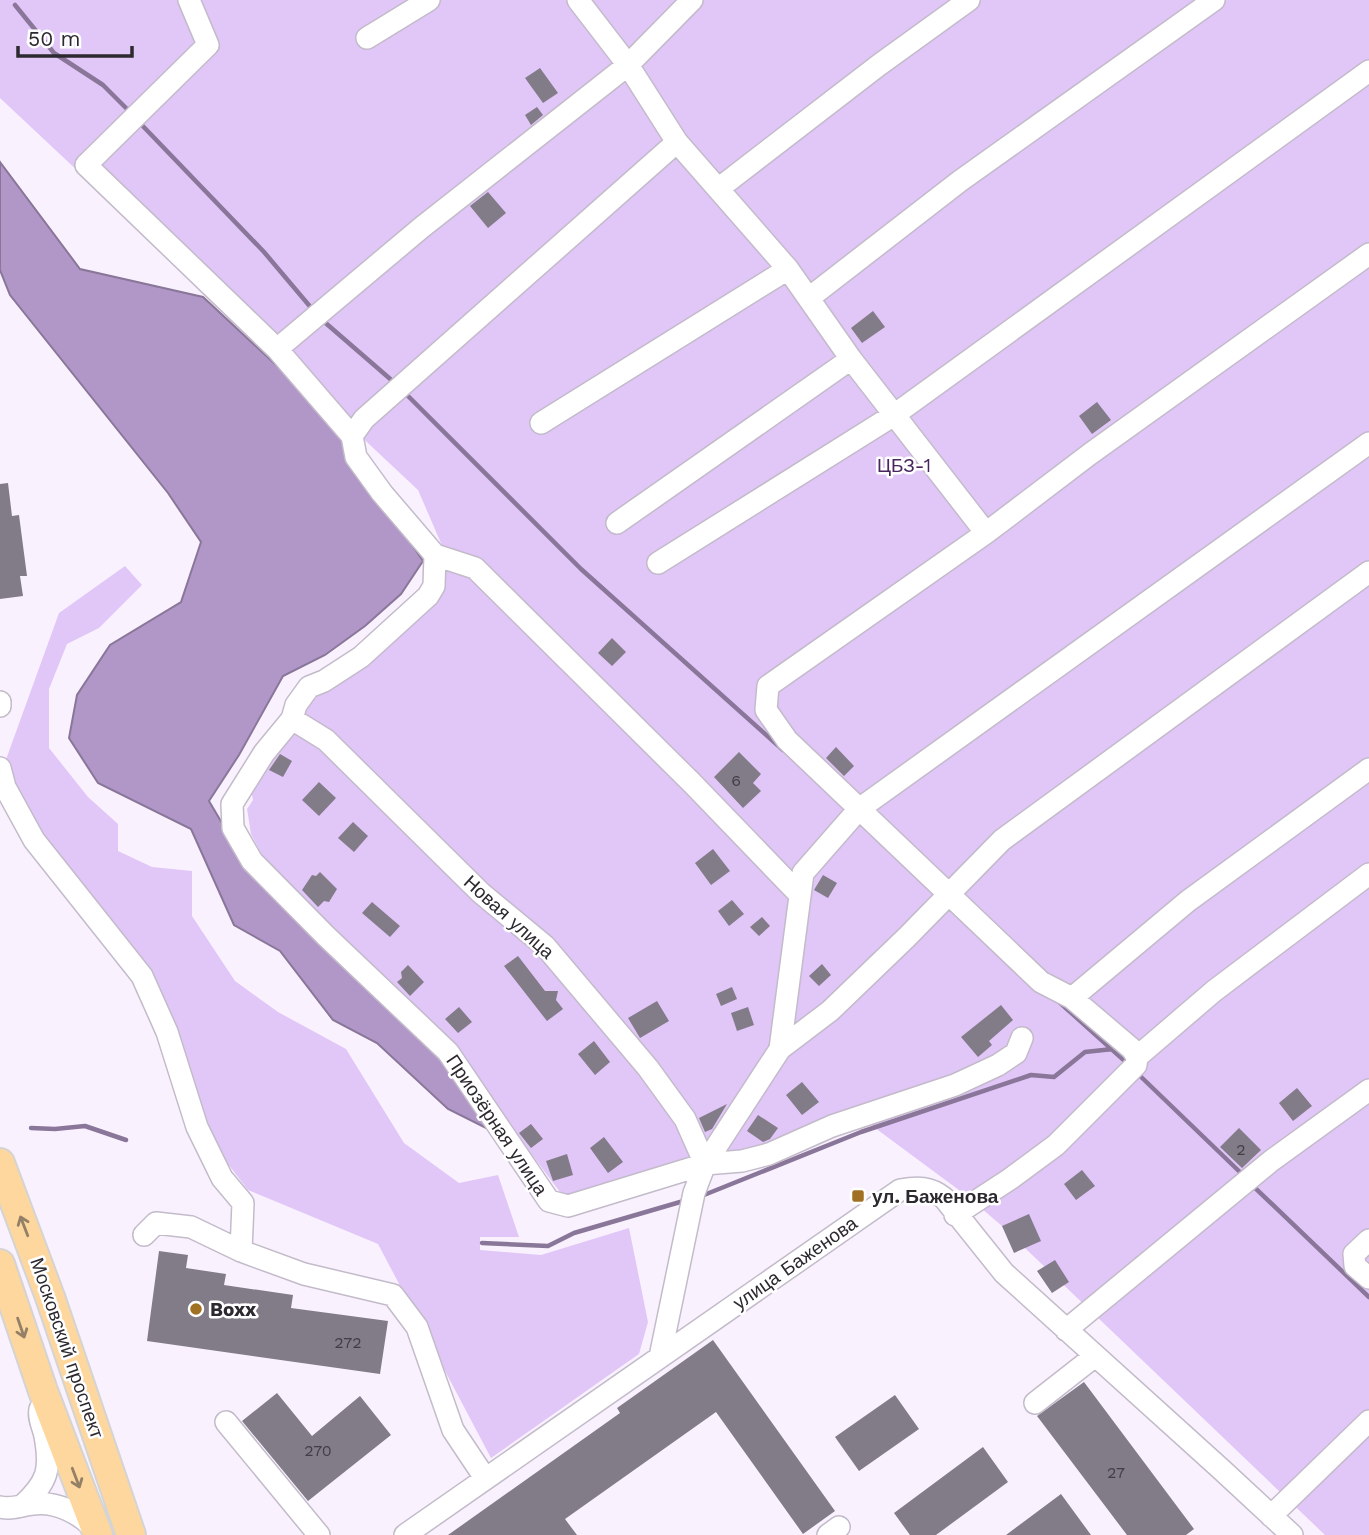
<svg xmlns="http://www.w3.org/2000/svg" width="1369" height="1535" viewBox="0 0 1369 1535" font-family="'Work Sans',sans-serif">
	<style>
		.green { fill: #e1c6f8 }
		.water { fill: #b197c7; stroke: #897699; stroke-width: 2 }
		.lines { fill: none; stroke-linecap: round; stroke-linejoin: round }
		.stream { stroke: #897699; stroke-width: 4.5 }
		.building { fill: #827b88 }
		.minor-casing { stroke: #c3bbca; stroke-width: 24 }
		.major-casing { stroke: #d5d4d5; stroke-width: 32 }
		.minor { stroke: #fff; stroke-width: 21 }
		.major { stroke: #fdd79e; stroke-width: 28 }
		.oneway { stroke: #948066 }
		.poi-dot { fill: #a07023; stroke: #fff; stroke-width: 2.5 }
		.labels { text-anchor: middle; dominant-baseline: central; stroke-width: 5; stroke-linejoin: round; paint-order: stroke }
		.number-label { font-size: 16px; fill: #423e45 }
		.park-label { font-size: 19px; fill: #482560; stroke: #fff }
		.street-label { font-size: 19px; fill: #2c292f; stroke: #fff }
		.poi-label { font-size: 19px; font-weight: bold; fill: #2c292f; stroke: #fff; text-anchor: start }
	</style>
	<rect width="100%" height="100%" fill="#f9f2fe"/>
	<path class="green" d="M0,0H1369V1535H1325L1002,1226L967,1196L867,1122L705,1164L563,1196L445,1040L388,980L289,888L261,853L251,834L247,809L253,800L248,773L298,689L389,622L450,564L418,490L0,98Z
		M125,566L142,585L99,628L67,644L49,689V748L88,797L118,824V851L152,867L192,871V916L235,981L278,1012L346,1049L404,1143L459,1183L498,1175L519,1237H480V1250L541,1255L629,1228L648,1322L639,1354L491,1458L378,1244L248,1190L215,1147L160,988L81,892L29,820L4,765L59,613Z"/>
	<path class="water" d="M0,162L80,269L203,297L319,405L423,561L401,594L365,626L325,655L283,676L239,755L209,801L239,852L453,1061L488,1129L448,1109L377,1043L333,1020L280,951L234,925L191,829L98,783L69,738L77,695L110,645L181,602L201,542L168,493L10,295L0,270Z"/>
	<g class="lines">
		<path class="stream" d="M15,5L54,53L103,85L130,112
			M138,121L264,252L313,310
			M321,319L396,384
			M405,393L581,569L783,750
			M1058,1001L1127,1063
			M1136,1072L1243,1175
			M31,1128L55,1129L85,1126L126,1140
			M1251,1184L1369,1297
			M699,1197L861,1132L1031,1075L1054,1077L1085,1052L1113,1049
			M482,1243L548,1246L574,1233L687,1200"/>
	</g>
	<path class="building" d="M540,68L558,93L543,103L525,78Z
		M537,107L543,115L531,125L525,115Z
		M488,192L506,213L488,228L470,206Z
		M873,311L885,327L862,343L851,328Z
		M1097,402L1111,420L1092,434L1079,416Z
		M8,483L12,516L19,515L27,576H20L23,596L0,599V484Z
		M612,638L626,652L612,666L598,653Z
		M836,747L854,766L844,776L826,758Z
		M739,752L761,774L753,783L761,791L743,808L714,777Z
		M280,754L292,761L283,777L269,770Z
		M319,782L336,798L319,816L302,800Z
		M353,822L368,836L354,852L338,838Z
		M713,849L730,871L711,885L695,863Z
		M320,872L337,889L329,902L324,901L318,907L302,890L312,875L316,876Z
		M823,875L837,883L828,898L814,890Z
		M732,900L744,914L729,926L718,911Z
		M372,902L400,926L390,937L362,913Z
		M762,917L770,926L759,936L750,927Z
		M518,956L545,991H558L556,1000L563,1009L547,1021L504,966Z
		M822,964L831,975L819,986L809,976Z
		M408,965L424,982L410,996L397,982L402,978L401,972Z
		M732,987L737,999L721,1006L716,994Z
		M657,1001L669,1021L640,1038L628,1018Z
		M1001,1005L1013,1020L989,1041L992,1045L978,1057L961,1037Z
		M459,1007L472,1022L458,1033L445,1019Z
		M748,1007L754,1025L737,1031L731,1013Z
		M594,1041L610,1062L595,1075L578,1054Z
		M802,1082L819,1102L802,1115L786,1095Z
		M1297,1088L1312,1106L1293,1121L1279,1103Z
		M727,1104L712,1129L705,1132L699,1118Z
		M758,1115L778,1128L770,1139L763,1142L747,1131Z
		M531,1124L543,1139L531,1148L519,1133Z
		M1239,1128L1261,1150L1242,1168L1220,1147Z
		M604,1137L623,1162L608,1173L590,1148Z
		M567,1154L573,1175L553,1181L546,1161Z
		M1082,1170L1095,1186L1076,1200L1064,1184Z
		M1029,1214L1041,1241L1014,1253L1002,1226Z
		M159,1251L188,1255L186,1268L226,1274L224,1285L293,1295L291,1308L388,1321L380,1374L147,1341Z
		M1055,1260L1069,1282L1052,1293L1037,1271Z
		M713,1340L835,1511L803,1534L716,1412L565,1519L577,1535H448L620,1413L617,1408Z
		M1084,1382L1194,1529L1186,1535H1127L1037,1416Z
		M277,1393L312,1436L360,1396L391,1435L308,1501L242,1421Z
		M895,1395L919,1429L859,1471L835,1437Z
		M983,1447L1008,1482L936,1535H910L894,1513Z
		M1061,1494L1091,1535H1006Z"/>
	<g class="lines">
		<g class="minor-casing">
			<path id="minor" d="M189,0L208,45L86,165L277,349
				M578,0L628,65L677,142L788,269L851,359L986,533L768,686L766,710L787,740L1041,982L1072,998L1132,1049L1137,1057L1136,1065L1056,1145L1010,1179L955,1215
				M367,38L429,0
				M677,142L364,419L352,436L356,457L382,493L435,555L475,568L692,783L799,894
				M718,189L879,65L969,0
				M809,298L960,181L1214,0
				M541,423L788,269
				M352,436L277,349L421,228L628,65L692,0
				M617,523L851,359
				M986,533L1090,454L1369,254
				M435,555L434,586L428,596L361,657L324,681L309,687L296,705L292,719L326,740L481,893L545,946L648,1068L685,1119L705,1164
				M658,563L894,415L1369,71
				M0,706V702
				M292,719L264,753L232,804L233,828L252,861L326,936L448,1052L549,1201L568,1206L705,1164L742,1161L769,1154L832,1126L955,1085L998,1065L1016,1053L1022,1038
				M0,768L5,787L34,840L142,976L167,1032L197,1127L222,1178L243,1203L241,1251L304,1274L393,1295L417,1327L453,1430L485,1478
				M1072,998L1188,901L1369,769
				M780,1049L830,1011L907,937L1002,840L1369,572
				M1137,1057L1214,991L1369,874
				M144,1235L156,1223L191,1227L241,1251
				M1369,1240L1354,1254L1355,1266L1369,1278
				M1066,1330L1271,1161L1369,1090
				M660,1357L694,1193L705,1164L780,1049L803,873L859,809L1369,443
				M1035,1403L1095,1356
				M226,1422L319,1535
				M23,1505C48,1482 51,1469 45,1436C43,1426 38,1419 40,1409
				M0,1507C11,1510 22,1505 33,1504C57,1501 82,1514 97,1532
				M1271,1516L1369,1421
				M405,1535L900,1190C918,1187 930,1187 944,1198L1004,1273L1222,1470L1292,1535
				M828,1535L839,1527"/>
		</g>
		<g class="major-casing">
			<path id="major" d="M0,1163L50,1297L131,1535
				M0,1264L43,1391L98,1535"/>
		</g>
		<use href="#minor" class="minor"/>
		<use href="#major" class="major"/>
	</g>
	<defs><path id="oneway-shaft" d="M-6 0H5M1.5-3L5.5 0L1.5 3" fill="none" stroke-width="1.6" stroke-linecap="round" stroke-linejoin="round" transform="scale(1.75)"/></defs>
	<g class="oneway">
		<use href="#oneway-shaft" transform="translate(24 1226) rotate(-111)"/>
		<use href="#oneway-shaft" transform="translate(21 1328) rotate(71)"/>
		<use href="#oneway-shaft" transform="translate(76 1478) rotate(69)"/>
	</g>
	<g class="poi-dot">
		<rect x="851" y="1189" width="14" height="14" rx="3.5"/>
		<circle cx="196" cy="1309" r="7"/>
	</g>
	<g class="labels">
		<g class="number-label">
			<text x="736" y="780">6</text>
			<text x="1241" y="1149">2</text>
			<text x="348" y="1342">272</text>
			<text x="318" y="1450">270</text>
			<text x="1116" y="1472">27</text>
		</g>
		<g class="park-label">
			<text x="904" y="465">ЦБЗ-1</text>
		</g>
		<g class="street-label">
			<text transform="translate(509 917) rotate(42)">Новая улица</text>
			<text transform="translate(497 1125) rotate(56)">Приозёрная улица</text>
			<text transform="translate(795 1263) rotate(-35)">улица Баженова</text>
			<text transform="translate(67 1348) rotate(71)">Московский проспект</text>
		</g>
		<g class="poi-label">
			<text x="872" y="1196">ул. Баженова</text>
			<text x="210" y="1309">Boxx</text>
		</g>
	</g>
	<path d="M18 46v10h114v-10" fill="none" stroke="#2c292f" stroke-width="3.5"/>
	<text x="28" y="46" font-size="21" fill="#2c292f" stroke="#ffffff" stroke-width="5" paint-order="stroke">50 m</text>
</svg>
